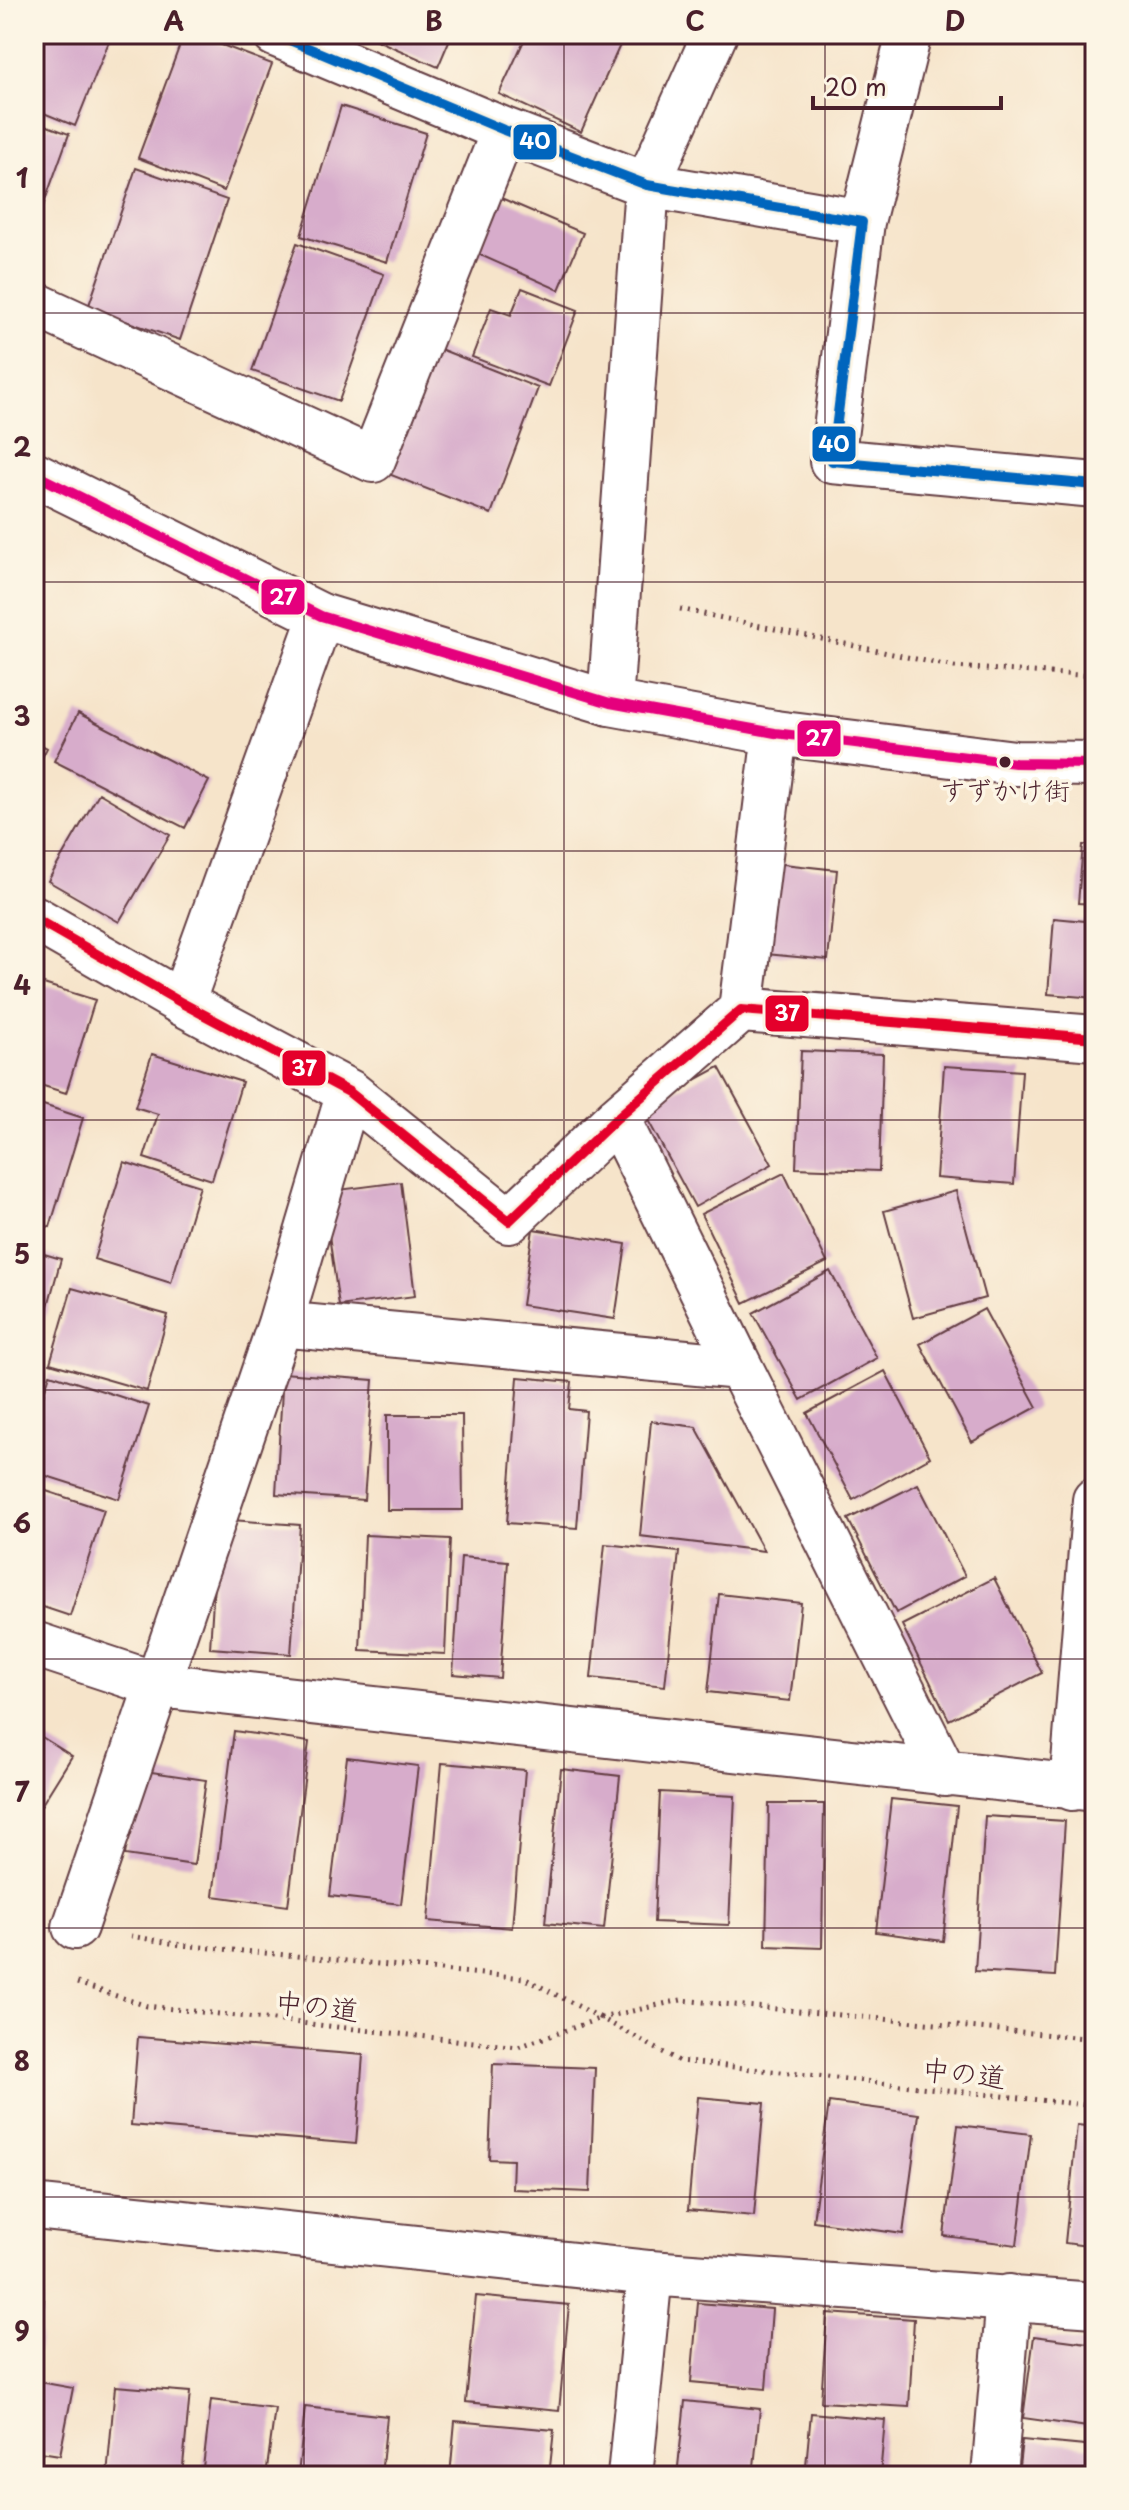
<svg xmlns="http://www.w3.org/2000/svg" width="1129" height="2510" viewBox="0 0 1129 2510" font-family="'Playpen Sans','Klee One',sans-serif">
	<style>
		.building { fill: #d7accb }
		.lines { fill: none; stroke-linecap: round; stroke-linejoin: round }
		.minor-casing { stroke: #643d43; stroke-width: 48 }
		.tertiary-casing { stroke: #643d43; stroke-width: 48 }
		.path { stroke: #643d43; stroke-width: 5; stroke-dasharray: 2 6; stroke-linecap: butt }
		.minor { stroke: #fff; stroke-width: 44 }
		.tertiary { stroke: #fff; stroke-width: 44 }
		.bus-1-casing { stroke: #fcf5e5; stroke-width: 16 }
		.bus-2-casing { stroke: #fcf5e5; stroke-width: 16 }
		.bus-3-casing { stroke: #fcf5e5; stroke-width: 16 }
		.bus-1 { stroke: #e5007d; stroke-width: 10 }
		.bus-2 { stroke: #0065bd; stroke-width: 10 }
		.bus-3 { stroke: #e4002b; stroke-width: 10 }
		.grid { fill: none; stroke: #4a1f2b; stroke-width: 2; stroke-opacity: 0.55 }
		.bus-dot { fill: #4a1f2b; stroke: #fcf5e5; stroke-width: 3 }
		.labels { text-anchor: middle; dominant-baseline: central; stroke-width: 7; stroke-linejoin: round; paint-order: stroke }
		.bus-label { font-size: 26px; fill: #4a1f2b; stroke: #fcf5e5 }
		.street-label { font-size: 28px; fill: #4a1f2b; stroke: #fcf5e5 }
		.line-badge { stroke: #fcf5e5; stroke-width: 3 }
		.badge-label { font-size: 22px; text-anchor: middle; font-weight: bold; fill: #fff }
		.neatline { fill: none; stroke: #4a1f2b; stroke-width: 3 }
		.grid-label { font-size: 26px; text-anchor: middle; font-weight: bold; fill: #4a1f2b }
	</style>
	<rect width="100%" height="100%" fill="#fcf5e5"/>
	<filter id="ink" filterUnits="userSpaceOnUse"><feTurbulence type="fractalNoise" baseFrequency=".0125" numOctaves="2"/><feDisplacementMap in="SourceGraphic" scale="16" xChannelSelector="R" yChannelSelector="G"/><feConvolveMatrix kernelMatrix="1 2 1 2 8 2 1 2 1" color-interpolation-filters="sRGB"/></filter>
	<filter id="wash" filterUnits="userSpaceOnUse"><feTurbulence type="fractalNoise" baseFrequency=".006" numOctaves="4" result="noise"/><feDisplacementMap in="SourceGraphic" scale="32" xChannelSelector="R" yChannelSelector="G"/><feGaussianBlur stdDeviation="1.8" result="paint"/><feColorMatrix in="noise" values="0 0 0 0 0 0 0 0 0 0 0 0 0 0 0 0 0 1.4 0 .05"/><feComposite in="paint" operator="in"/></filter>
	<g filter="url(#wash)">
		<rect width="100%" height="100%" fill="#f6e4ca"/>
		<g id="blocks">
			<path class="building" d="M34,34H112L75,126L34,109Z
				M184,34H193L272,64L224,191L138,158Z
				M363,34H452L438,67Z
				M527,34H625L581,132L499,94Z
				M341,106L426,133L387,262L301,236Z
				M34,121L69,134L34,231Z
				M136,168L227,200L180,340L88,308Z
				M501,198L583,233L559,290L478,254Z
				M297,243L384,274L339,401L252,371Z
				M522,288L578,310L549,386L472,357L491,308L511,315Z
				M435,347L538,388L491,514L386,473Z
				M78,713L209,781L185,828L54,761Z
				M34,741L47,748L34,773Z
				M99,793L170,835L119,922L48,881Z
				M1083,845H1095V904L1078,903Z
				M765,862L837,870L828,960L756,953Z
				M1054,918L1095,922V998L1048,994Z
				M34,981L95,1000L66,1093L34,1083Z
				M801,1051L883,1054L879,1171L796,1168Z
				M152,1054L242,1082L212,1180L144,1158L158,1114L135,1107Z
				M944,1066L1022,1071L1014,1184L936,1178Z
				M719,1067L772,1164L695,1207L642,1109Z
				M34,1102L83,1118L50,1227L34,1222Z
				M124,1162L200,1186L171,1283L94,1259Z
				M784,1173L827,1262L744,1303L701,1214Z
				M401,1182L415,1296L339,1306L323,1192Z
				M956,1191L985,1298L913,1318L884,1211Z
				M533,1229L626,1244L615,1319L522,1305Z
				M34,1251L61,1259L38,1342L34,1341Z
				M830,1271L877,1358L801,1400L753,1313Z
				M72,1288L168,1315L147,1391L50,1363Z
				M984,1309L1037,1407L972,1442L920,1344Z
				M885,1371L930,1457L853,1500L807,1413Z
				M283,1373L373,1380L364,1500L276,1494Z
				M50,1374L149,1406L119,1499L34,1472V1424Z
				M518,1377L572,1382L569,1409L586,1411L577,1528L507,1523Z
				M387,1415H462L463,1510H387Z
				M651,1421L696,1427L764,1551L640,1536Z
				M918,1484L965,1576L896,1613L848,1519Z
				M34,1487L104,1510L70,1616L34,1604Z
				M218,1519L300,1525L291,1654L210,1648Z
				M365,1535L450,1539L445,1654L360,1650Z
				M605,1544L679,1552L665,1686L591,1678Z
				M461,1557L508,1561L500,1678L453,1674Z
				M994,1578L1042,1673L949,1720L902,1625Z
				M719,1594L801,1603L790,1701L708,1692Z
				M234,1731L309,1742L288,1906L213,1896Z
				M34,1732L72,1756L34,1817Z
				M347,1757L418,1766L401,1904L330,1896Z
				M442,1763L525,1770L512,1928L428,1921Z
				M561,1769L620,1776L604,1929L545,1923Z
				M138,1770L206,1780L194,1865L125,1855Z
				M660,1792L735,1796L729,1925L654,1922Z
				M891,1799L957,1806L943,1941L876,1932Z
				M769,1804H824L822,1948L766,1946Z
				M985,1816L1065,1821L1055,1976L975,1971Z
				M138,2037L363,2055L356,2144L131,2125Z
				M493,2064L595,2068L590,2192L512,2189L513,2160L489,2159Z
				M698,2097L764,2103L754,2216L688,2210Z
				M829,2102L919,2114L903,2234L813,2221Z
				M958,2125L1031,2134L1017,2245L944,2236Z
				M1077,2125L1095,2127V2247L1065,2243Z
				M476,2296L569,2305L559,2411L466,2402Z
				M34,2299L44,2300L38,2352H34Z
				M698,2303L772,2309L766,2389L691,2382Z
				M827,2313L914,2319L909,2407L821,2402Z
				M1034,2336L1095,2344V2428L1023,2418Z
				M34,2381L73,2388L60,2455L34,2451Z
				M115,2386L190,2392L182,2476H107Z
				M211,2400L275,2408L266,2476H202Z
				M685,2401L760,2409L753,2476H677Z
				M305,2407L387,2416L381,2476H298Z
				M811,2413L885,2420L880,2476H805Z
				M455,2421L554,2430L549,2476H450Z
				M1022,2440L1095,2447V2476H1018Z"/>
		</g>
	</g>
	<g filter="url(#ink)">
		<use href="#blocks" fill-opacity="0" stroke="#643d43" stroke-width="2"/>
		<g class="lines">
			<g class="minor-casing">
				<path id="minor" d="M275,34L504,130L647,185L862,222L832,461L1095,485
					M862,222L909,34
					M34,304L373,460L504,130
					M610,703L647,185L715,34
					M34,918L182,1003L349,1092L509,1221L617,1118L741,1010L1095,1038
					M182,1003L321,616
					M741,1010L775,733
					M617,1118L740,1367
					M280,1324L740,1367L945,1774
					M34,1644L158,1685L1095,1789
					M1072,1788L1095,1500
					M75,1927L280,1324L349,1092
					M34,2207L650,2273L1095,2305
					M630,2476L650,2273
					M994,2476L1009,2297"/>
			</g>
			<g class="tertiary-casing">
				<path id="tertiary" d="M34,474L321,616L610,703L775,733L1015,763L1095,764"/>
			</g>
			<path class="path" d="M680,609L954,667L1095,676
				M77,1983L147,2006L518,2047L601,2018L524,1978L181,1945L131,1936
				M1095,2039L681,2000L601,2018L679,2061L1095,2106"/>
			<use href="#minor" class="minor"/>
			<use href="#tertiary" class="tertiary"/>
			<g class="bus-1-casing">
				<path id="bus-1" d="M34,474L321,616L610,703L775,733L1015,763L1095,764"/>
			</g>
			<g class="bus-2-casing">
				<path id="bus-2" d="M275,34L504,130L647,185L862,222L832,461L1095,485"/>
			</g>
			<g class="bus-3-casing">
				<path id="bus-3" d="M34,918L182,1003L349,1092L509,1221L617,1118L741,1010L1095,1038"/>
			</g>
			<use href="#bus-1" class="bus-1"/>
			<use href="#bus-2" class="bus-2"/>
			<use href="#bus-3" class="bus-3"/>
		</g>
	</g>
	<path class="grid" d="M304,34V2476M564,34V2476M825,34V2476M34,313H1095M34,582H1095M34,851H1095M34,1120H1095M34,1390H1095M34,1659H1095M34,1928H1095M34,2197H1095"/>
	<circle class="bus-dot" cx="1005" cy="762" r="7"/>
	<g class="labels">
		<g class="bus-label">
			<text x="1005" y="789">すずかけ街</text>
		</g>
		<g class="street-label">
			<text transform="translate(317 2005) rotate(6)">中の道</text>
			<text transform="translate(964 2072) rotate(6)">中の道</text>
		</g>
	</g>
	<g class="line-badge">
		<rect x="512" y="123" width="46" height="38" rx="8" fill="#0065bd"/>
		<rect x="811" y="425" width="46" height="38" rx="8" fill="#0065bd"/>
		<rect x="260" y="578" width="46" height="38" rx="8" fill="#e5007d"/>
		<rect x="796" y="719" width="46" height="39" rx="8" fill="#e5007d"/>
		<rect x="764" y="994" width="46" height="39" rx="8" fill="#e4002b"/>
		<rect x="281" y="1049" width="46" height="38" rx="8" fill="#e4002b"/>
	</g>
	<g class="badge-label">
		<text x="535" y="149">40</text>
		<text x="834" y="452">40</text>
		<text x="283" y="605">27</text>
		<text x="819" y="746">27</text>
		<text x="787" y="1021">37</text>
		<text x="304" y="1076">37</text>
	</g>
	<rect width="1129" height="2510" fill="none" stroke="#fcf5e5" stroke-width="88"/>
	<path d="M813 96v12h188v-12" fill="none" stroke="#4a1f2b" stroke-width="4"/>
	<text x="825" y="96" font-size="24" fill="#4a1f2b" stroke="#fcf5e5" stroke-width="6" paint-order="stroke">20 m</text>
	<rect x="44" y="44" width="1041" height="2422" class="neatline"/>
	<g class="grid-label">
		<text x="174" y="31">A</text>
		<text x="434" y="31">B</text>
		<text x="695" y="31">C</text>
		<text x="955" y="31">D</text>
		<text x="22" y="188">1</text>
		<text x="22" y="457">2</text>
		<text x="22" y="726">3</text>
		<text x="22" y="995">4</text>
		<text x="22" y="1264">5</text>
		<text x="22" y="1533">6</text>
		<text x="22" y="1802">7</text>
		<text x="22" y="2071">8</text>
		<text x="22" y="2341">9</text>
	</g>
</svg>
